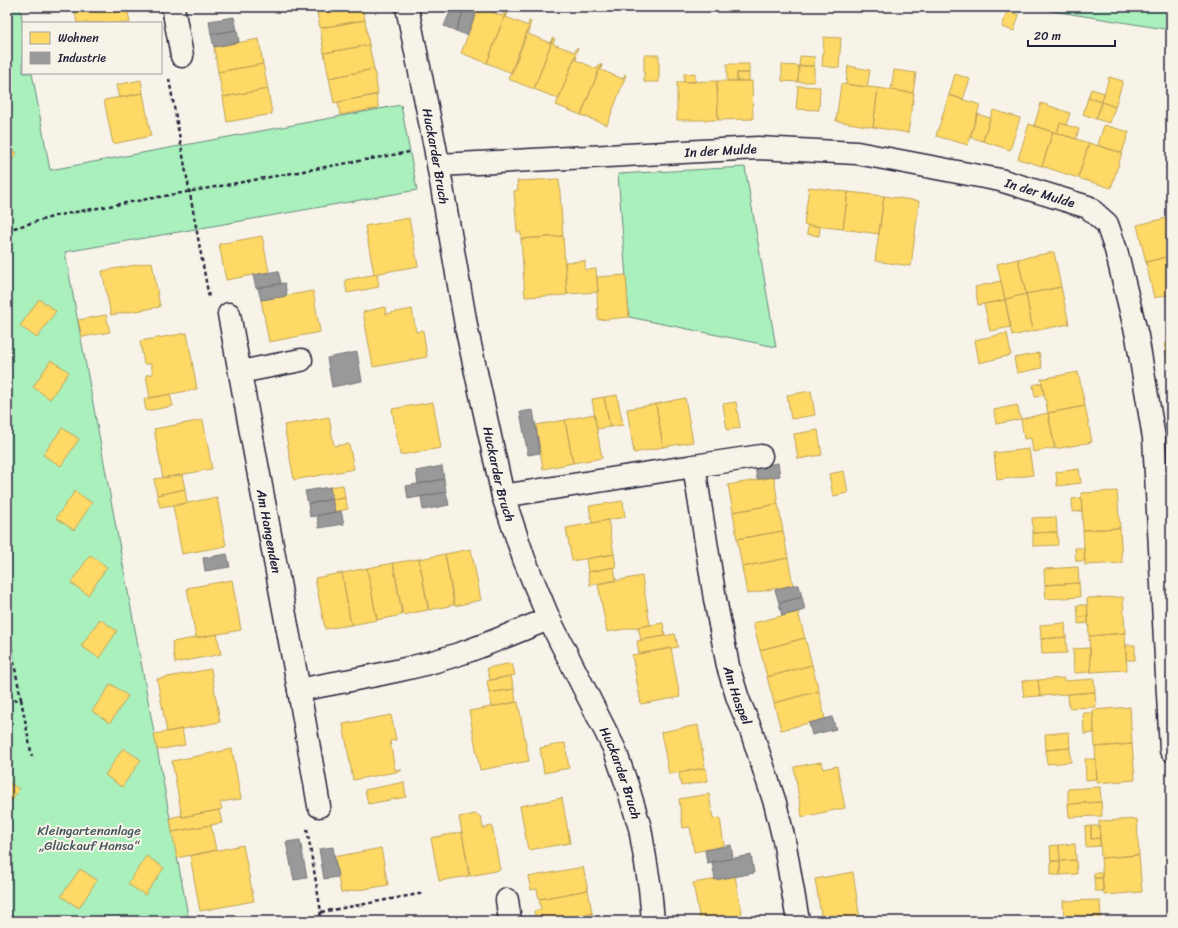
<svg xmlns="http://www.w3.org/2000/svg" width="1178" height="928" viewBox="0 0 1178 928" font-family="Sriracha,sans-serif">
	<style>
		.green { fill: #aaf0bd; stroke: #66897c }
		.homes { fill: #ffd966; stroke: #bda259 }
		.industry { fill: #999; stroke: #75757d }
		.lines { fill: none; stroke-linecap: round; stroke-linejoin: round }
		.street-casing { stroke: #22223b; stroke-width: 25 }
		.path { stroke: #22223b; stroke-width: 2.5; stroke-dasharray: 4 3; stroke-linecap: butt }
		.street { stroke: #f7f3e8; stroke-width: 22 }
		.labels { text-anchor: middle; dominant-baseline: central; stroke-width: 4; stroke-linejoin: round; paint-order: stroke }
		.street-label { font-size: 13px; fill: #22223b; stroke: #f7f3e8 }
		.park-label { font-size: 13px; fill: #44565c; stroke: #f7f3e8 }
	</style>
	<rect width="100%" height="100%" fill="#f7f3e8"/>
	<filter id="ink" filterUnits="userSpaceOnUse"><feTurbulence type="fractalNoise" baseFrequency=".025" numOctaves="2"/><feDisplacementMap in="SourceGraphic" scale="8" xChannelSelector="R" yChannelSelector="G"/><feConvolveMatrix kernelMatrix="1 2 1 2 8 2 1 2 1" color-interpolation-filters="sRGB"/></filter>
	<g filter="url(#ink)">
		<path class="green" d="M7,7H20L23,25V73H32L50,170L401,105L417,190L65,252L189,921H7Z
			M1028,7H1171V30Z
			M745,167L776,347L629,317L618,174Z"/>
		<path class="homes" d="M74,7H127L130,23H77Z
			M316,7H362L365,20L320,28Z
			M479,7L502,16L504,12H506L487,63L461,53Z
			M1007,11L1019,15L1014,31L1002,27Z
			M506,12L508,13L506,17L528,26L529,21L531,22L512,73L487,63Z
			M365,20L369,45L324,53L320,28Z
			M528,29H530L528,34L550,43L552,38H553L534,89L508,79Z
			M824,37L841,38L839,68L822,66Z
			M553,38L555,39L553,44L575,52L577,47L578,48L559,99L534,89Z
			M259,39L263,64L218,72L214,47Z
			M369,45L374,69L329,78L324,53Z
			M576,55L577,56L576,60L597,69L599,64L601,65L581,115L556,105Z
			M644,55H659V82H644Z
			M800,56L815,57L814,66H799Z
			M263,64L268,89L223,97L218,72Z
			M727,64H749V73H737V81H727Z
			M601,65H602L601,70L623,79L625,74L626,75L607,125L581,115Z
			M782,65L799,66L798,82L782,81Z
			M799,66H814V82H798Z
			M848,66L870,70L867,87L846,84Z
			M374,69L378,94L334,103L329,78Z
			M894,70L916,73L913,93L891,90Z
			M695,73V82H684V74Z
			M737,73H749V81H737Z
			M955,74L970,79L963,99L949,95Z
			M1109,77L1123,81L1115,107L1102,102Z
			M141,80L143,93L119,98L116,85Z
			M717,81H752L753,119L718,120Z
			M717,81L718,120H677V82Z
			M841,84L878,88L873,127L836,121Z
			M798,86L820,87L819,110L796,109Z
			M878,88L914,93L908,133L873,127Z
			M268,89L272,114L227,122L223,97Z
			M1091,89L1104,93L1102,102L1088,98Z
			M143,93L151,136L113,144L104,100Z
			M376,95L379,108L340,115L338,102Z
			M949,95L980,105L968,145L936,136Z
			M1088,98L1102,102L1096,119L1083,114Z
			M1102,102L1115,107L1110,123L1096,119Z
			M1041,103L1070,113L1066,125L1060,123L1057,133L1034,126Z
			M993,110L1020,118L1010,150L983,141Z
			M977,114L990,118L983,141L970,137Z
			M1060,123L1079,129L1076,139L1057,133Z
			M1029,124L1053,132L1042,166L1018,159Z
			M1104,125L1129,132L1122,153L1098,145Z
			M1053,132L1089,143L1078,178L1042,166Z
			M1089,143L1122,153L1111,188L1078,178Z
			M7,146L17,153L7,167Z
			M1171,178V192H1169L1166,180Z
			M559,179L563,236L521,239V232H517L514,191L518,190L517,181Z
			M809,187L848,192L843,229L804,225Z
			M848,192L884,196L879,234L843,229Z
			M884,196L919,201L911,266L875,261Z
			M1171,217V256L1146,262L1137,225Z
			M409,218L418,266L374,274L365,226Z
			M808,225L820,227L819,236L807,234Z
			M262,236L269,272L226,280L219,244Z
			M563,236L567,295L525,297L521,239Z
			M1054,252L1061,287L1026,294L1018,259Z
			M1171,256V294L1154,298L1146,262Z
			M1018,259L1026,294L1005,299L997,264Z
			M585,261V270L596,269L598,292L567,294L565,262Z
			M152,262L160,307L111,315L102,271Z
			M377,274L379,287L347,293L345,280Z
			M626,275L629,317L598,320L597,292H598L597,277Z
			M1001,281L1005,300L978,305L975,287Z
			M1061,287L1069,324L1033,331L1026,294Z
			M313,291L320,332L269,342L261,300Z
			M1026,294L1033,331L1012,336L1005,299Z
			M39,299L56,311L37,338L20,326Z
			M1005,300L1011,327L990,331L984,304Z
			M385,307L386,314L412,309L416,332L423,330L427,357L373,367L363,312Z
			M106,315L110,332L82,337L78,320Z
			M187,333L197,389L150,398L146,375L153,374L151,364H144L140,341Z
			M1007,333L1011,355L979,363L975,340Z
			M1171,342V372L1164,344Z
			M1039,353L1042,368L1017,373L1014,358Z
			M51,360L69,372L50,399L33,387Z
			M1078,372L1085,406L1048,413L1041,379Z
			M1042,383L1044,395L1035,397L1033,385Z
			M811,391L815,415L791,419L787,395Z
			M170,394L173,406L146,411L144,399Z
			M617,395L623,425L610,427L604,397Z
			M604,397L610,427L597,429L592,399Z
			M685,398L693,442L663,447L656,404Z
			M433,402L441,448L400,455L392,409Z
			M736,402L740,428L727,430L723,404Z
			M656,404L663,447L634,453L627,409Z
			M1017,405L1021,419L996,424L994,410Z
			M1085,406L1092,442L1055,449L1048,413Z
			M1048,413L1055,448L1033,452L1031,438L1024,439L1021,419Z
			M594,414L602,458L573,463L565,420Z
			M329,417L334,446L349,444L354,469L294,480L284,425Z
			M203,420L212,469L163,478L154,429Z
			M565,420L573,463L543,469L536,425Z
			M62,428L79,439L61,466L43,455Z
			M818,430L822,455L798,459L794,434Z
			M1029,449L1033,475L997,480L994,453Z
			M1079,469L1081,483L1057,486L1056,472Z
			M844,471L848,493L833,496L829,474Z
			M182,475L185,489L157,495L154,479Z
			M774,477L778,504L733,512L728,485Z
			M343,485L345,498L332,500L330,487Z
			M185,489L187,503L160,507L157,495Z
			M75,491L92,503L74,530L56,518Z
			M1117,491L1120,528L1083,530L1081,493Z
			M217,497L226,546L182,554L173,506Z
			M345,498L348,509L335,512L332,500Z
			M1081,498L1082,511L1073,512L1072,499Z
			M623,501L625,517L592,523L589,506Z
			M778,504L783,531L737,539L733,512Z
			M1056,517L1057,532L1033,533L1032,518Z
			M608,520L614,554L572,561L566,528Z
			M1120,528L1122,563L1085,565L1083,530Z
			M783,531L788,558L742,567L737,539Z
			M1057,532L1058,545L1033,546V533Z
			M1075,548H1084L1085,561H1076Z
			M471,549L481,600L455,606L445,554Z
			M445,554L454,605L429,610L419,559Z
			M614,554L616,567L588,572L586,559Z
			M90,555L107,567L88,595L71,583Z
			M788,558L793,585L747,594L742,567Z
			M419,559L428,610L403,615L393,563Z
			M393,563L402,615L377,620L367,568Z
			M614,567L616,580L590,585L588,572Z
			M1078,567L1079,583L1045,585L1044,569Z
			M367,568L377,620L351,625L342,573Z
			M342,573L351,625L325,629L315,578Z
			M642,576L650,625L607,632L598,584Z
			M232,580L241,630L196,638L187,588Z
			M1079,583L1080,597L1046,599L1045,585Z
			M1123,597L1125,633L1089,636L1087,598Z
			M1077,605H1087L1088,616L1078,617Z
			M798,612L805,638L760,650L753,623Z
			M1088,616V623L1078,624V617Z
			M100,619L117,631L99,658L81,646Z
			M663,623L665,636L641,640L638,627Z
			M1065,623L1066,637L1041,639L1040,625Z
			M1125,633L1127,670L1091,672L1089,636Z
			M217,634L221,654L175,663L172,642Z
			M675,634L678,647L639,654L637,641Z
			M1066,637L1067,653L1042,654L1041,639Z
			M805,638L812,665L767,677L760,650Z
			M1126,645H1135V660H1126Z
			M671,648L680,697L641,704L632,655Z
			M1090,648L1091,672L1074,673L1073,649Z
			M512,663L515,675L490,680L487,668Z
			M812,665L819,691L774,703L767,677Z
			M211,669L220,722L167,732L157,679Z
			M511,676L514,689L489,693L487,681Z
			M1064,678V681L1094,679L1095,692L1040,696L1038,680Z
			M1038,680L1040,696L1024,697L1022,681Z
			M111,684L128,696L110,723L92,711Z
			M514,689L516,702L491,707L489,693Z
			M819,691L825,719L781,730L774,703Z
			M1095,692L1096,707L1069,708L1068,694Z
			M518,702L529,761L480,770L469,711Z
			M1130,707L1132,744L1095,747L1093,710Z
			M1083,713H1093L1094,733L1084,734Z
			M391,715L396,740L390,741L395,770L401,769V771L353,780L343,724Z
			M698,725L705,768L669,774L661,732Z
			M182,729L185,745L157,750L154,734Z
			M1069,732L1070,748L1046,750L1045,734Z
			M565,743L569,768L544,773L540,748Z
			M1132,744L1135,780L1097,783L1095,747Z
			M123,748L141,760L122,787L105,775Z
			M1070,748L1071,762L1047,764L1046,750Z
			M232,749L241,799L220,802L222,809L219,810L182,817L172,761Z
			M1085,759H1096L1097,779L1086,780Z
			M821,762L823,769L837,766L845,808L802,817L794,767Z
			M706,768L708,781L681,786L679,773Z
			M7,781L19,789L7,809Z
			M404,782L406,797L368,804L365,790Z
			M1100,787L1101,802L1068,804V789Z
			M709,794L713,819L720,818L724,846L694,852L690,827L683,828L679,799Z
			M562,798L570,843L528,850L520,806Z
			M1101,802L1102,816L1069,817L1068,804Z
			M219,810L222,823L172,832L170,818L182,815V817Z
			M476,814L481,817L483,828L492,826L500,870L470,876L459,817Z
			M1137,819L1139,855L1101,858L1099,821Z
			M211,825L216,850L177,858L172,832Z
			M1091,826H1099L1100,838L1091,839Z
			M1091,826V839L1100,838V846L1086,847L1085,827Z
			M462,832L469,876L439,881L431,838Z
			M1075,844L1076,860L1060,861L1059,845Z
			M243,845L254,901L200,911L190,856Z
			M1059,845L1060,861H1051L1050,846Z
			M381,848L388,885L341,893L334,857Z
			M1139,855L1142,892L1104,895L1101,858Z
			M146,856L164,868L145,895L128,884Z
			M1076,860L1077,874L1060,875V861Z
			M1051,861H1060V875H1051Z
			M583,867L588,890L539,899L537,889L531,890L528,877Z
			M80,869L97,880L79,908L61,896Z
			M853,872L860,920L852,921H822L815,879Z
			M1094,873H1102V878H1094Z
			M735,876L743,921H700L693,883Z
			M1094,878H1102L1103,891H1095Z
			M588,890L592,913L552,921H536L534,911L541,909L539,899Z
			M1100,900L1101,916L1064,918L1063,901Z
			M592,913L594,921H552Z
			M1101,916V921H1077V917Z"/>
		<path class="industry" d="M452,7H459L464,9L456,31L444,26Z
			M464,9L476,13L467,35L456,31Z
			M234,17L237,30L211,34L209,21Z
			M237,30L239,42L214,47L211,34Z
			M278,271L281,283L256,288L253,275Z
			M285,283L287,296L261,300L258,288Z
			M357,352L362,381L332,387L327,358Z
			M533,410L540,453L528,455L520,412Z
			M778,463L780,476L757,479L755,467Z
			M442,466L444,479L418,484L416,471Z
			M444,479L446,492L408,499L406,486Z
			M330,487L332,499L308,504L305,491Z
			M446,492L449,505L423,510L421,497Z
			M332,499L335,512L310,517L308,504Z
			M341,511L344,524L319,528L317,516Z
			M227,554L230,567L205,571L203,558Z
			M793,585H799L802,597L779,603L775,590Z
			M802,597L805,610L782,616L779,603Z
			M832,717L836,729L812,735L809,723Z
			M300,840L307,878L294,880L286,842Z
			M731,845L733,858L707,863L705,850Z
			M333,847L338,877L324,879L319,849Z
			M751,855L754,873L715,880L712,862Z"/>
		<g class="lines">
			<g class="street-casing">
				<g id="street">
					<path d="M173,7L182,56"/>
					<path id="s1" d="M407,7L435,147L467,331L503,496L524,559L549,619L614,748L628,788L640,828L650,888L653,921"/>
					<path id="s2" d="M439,165L758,148L857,153L1000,180L1088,207L1107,224L1116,250L1137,336L1154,438L1171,750"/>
					<path id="s3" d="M229,314L299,690C353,679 409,671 462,653C491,643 520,630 549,619"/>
					<path d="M240,372L301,360"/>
					<path d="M694,466L761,456"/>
					<path id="s4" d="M503,496L694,466L715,599L728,666L738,699L751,730L775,803L784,840L798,921"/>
					<path d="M299,690L319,806"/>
					<path d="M507,900L510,921"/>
				</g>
			</g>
			<path class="path" d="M169,79L209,298
				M7,230L59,215L409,152
				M7,627L21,699L7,702
				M21,699L32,757
				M307,829L321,912L318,921
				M321,912L424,893"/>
			<use href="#street" class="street"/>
		</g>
	</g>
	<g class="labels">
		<g class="street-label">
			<text stroke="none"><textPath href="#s2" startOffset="282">In der Mulde</textPath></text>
			<text stroke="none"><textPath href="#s1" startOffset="152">Huckarder Bruch</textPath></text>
			<text stroke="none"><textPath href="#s2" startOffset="606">In der Mulde</textPath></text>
			<text stroke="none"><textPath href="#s1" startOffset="476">Huckarder Bruch</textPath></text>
			<text stroke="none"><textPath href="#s3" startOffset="221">Am Hangenden</textPath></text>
			<text stroke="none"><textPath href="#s4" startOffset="427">Am Haspel</textPath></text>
			<text stroke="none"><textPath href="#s1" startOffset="800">Huckarder Bruch</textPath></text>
		</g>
		<g class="park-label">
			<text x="89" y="830">Kleingartenanlage<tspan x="89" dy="15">„Glückauf Hansa“</tspan></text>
		</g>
	</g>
	<rect width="1178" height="928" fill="none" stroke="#f7f3e8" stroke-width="24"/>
	<rect x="12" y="12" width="1154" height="904" fill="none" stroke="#22223b" stroke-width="1.5" filter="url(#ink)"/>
	<rect x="22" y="22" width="140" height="52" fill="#f7f3e8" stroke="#a29fa3"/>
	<rect x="30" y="32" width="20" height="12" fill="#ffd966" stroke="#a29fa3"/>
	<text x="58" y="42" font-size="12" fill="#22223b">Wohnen</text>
	<rect x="30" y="52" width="20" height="12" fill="#999999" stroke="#a29fa3"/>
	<text x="58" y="62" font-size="12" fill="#22223b">Industrie</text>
	<path d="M1028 40v6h87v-6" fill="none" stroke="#22223b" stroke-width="2"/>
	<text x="1034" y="40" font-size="12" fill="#22223b" stroke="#f7f3e8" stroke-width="3" paint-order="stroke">20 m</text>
</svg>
